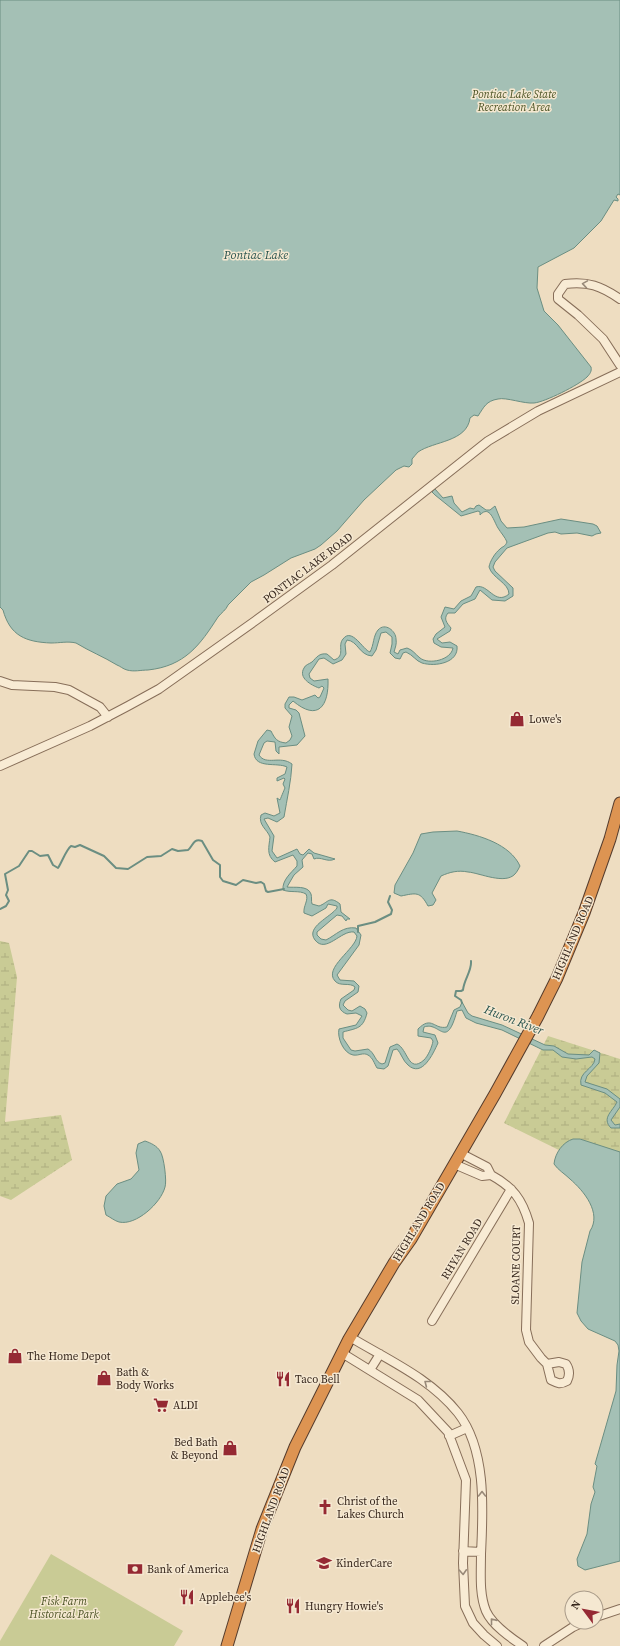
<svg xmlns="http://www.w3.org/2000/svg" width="620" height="1646" viewBox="0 0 620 1646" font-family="'Source Serif 4',serif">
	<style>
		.wetland { fill: url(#wetland-marsh) }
		.park { fill: #c9cb95 }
		.water { fill: #a4c0b5; stroke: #6b8e82 }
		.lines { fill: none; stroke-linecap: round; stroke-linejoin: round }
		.stream { stroke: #6b8e82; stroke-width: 2 }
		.minor-casing { stroke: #876e59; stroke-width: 10 }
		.highway-casing { stroke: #553c2d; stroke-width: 13 }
		.minor { stroke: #f8ebd4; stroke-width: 8 }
		.highway { stroke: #dd9452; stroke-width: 11 }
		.oneway { stroke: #988978 }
		.labels { text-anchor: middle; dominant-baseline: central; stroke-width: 3; stroke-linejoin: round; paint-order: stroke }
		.park-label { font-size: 11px; font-style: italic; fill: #4b5324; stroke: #f5e8d1 }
		.street-label { font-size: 11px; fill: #37271d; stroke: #f5e8d1 }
		.poi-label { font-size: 11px; fill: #37271d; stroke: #f5e8d1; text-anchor: start }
		.water-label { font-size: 12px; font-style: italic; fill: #2c5650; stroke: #f5e8d1 }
	</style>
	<defs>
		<pattern id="wetland-marsh" width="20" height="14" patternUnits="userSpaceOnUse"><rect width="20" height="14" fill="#c9cb95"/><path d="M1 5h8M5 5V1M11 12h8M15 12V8" fill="none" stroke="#adae80"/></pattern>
	</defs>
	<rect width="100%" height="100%" fill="#eeddc1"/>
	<path class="wetland" d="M0,941L9,943L17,977L5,1122L61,1115L72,1160L11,1200L0,1196Z
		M548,1036L620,1059V1175L567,1154L504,1123Z"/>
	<path class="park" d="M51,1554L183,1631L174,1646H0V1641Z"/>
	<path class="water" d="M0,0H620V195L618,194L616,197L618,199V201L614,200L601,221L574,248L538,267L537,288L544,311L558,325L591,367C592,371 590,374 587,377C579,385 545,402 534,403C524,404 506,397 498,399C486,401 484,407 478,416L474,415L470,418C467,442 434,441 418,452C416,454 414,457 412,459V464L409,467L404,466L396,470L364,500L337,531L321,545L315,549L291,558L264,575L251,582L228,605C226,610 222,612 218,617C200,645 185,666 148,670C141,670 134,672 127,670C123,669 120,666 117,665C104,657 89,651 76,643C68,641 60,643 51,643C26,642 10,636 3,610L0,607Z
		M435,489L443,498L452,496L454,503L462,512L470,508L474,509L476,506L479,505L486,510H490L495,506L501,521L507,528L524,527L561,519L593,524L597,526L601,533L596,534L592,536L577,533L561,534L555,532L548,533L507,548L495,562L493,567L495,571L513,588V596L505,601L492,600L480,590L475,599L463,604L455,613H448C443,619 447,623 451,628L450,631L437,639L442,643L450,642L457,646C459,663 435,667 422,663C416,661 413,655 406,652L403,653L400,659L395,658L390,653L392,644V637L386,632L381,633L376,650L372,656C359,655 358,641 347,640L345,644L346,654L342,660L333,664L324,658L319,659L309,674L310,678L314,681L328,679C329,706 318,722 293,701L289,705V708L296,710L299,713L305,736L297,745L279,747V754L276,751L275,742L267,741L264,743L259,755C266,766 280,755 292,764C291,782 287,799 284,817L277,822L268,818L264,819L274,836L272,851L277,858L297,849L300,854L303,855L309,849L314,853L335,859C327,863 321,856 314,859L312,854L308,853L302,860L303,867L294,875L287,887C294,888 308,885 311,894C312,897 311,901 312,904L319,906C328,903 329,895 340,904L341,912L350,919H347L346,921L342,916L337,915L317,932V935L321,939L326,940C336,935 343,926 356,928L361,935L359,945L337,975L340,980L354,981L359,986L358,992L345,1001L343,1005L348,1010L352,1011L360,1006L365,1009L367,1013C363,1029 357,1028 343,1032V1038L351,1050L355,1051L368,1049C375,1053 375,1062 382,1064L385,1063L390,1047L397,1044C408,1049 408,1074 424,1060C428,1056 432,1047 433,1041L431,1038L418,1036V1029C432,1015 434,1030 447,1027L454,1010L460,1007L462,1002L468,1013L472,1016L502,1025L545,1045L554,1046L568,1054L589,1055L594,1050L600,1053L599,1063L587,1076L585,1082L607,1089L620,1099V1107L611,1120L615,1125L620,1124V1128H611C601,1118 613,1111 617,1102L605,1093L581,1085C578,1072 594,1069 595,1059L592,1057L576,1059L562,1057L553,1050H543L502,1030L476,1023L466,1018L462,1010L457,1011C446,1051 440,1021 424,1027L423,1032L435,1035L438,1043C433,1054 422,1078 408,1065C403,1061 401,1053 397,1049L393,1050L388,1066L384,1069L377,1068C374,1063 373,1058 368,1055C363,1052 359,1056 353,1055C343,1053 337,1037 339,1029L356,1025L362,1016L356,1013L347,1014C339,1011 338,1006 341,999L354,990L355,987C350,982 340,987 335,981C323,968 356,949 357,936L354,932C341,930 326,954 315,940C305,927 331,917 337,908V906L328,904L326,908L312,916L304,913C303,906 309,900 306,894C299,890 291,893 283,890C282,880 291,873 297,866V861L293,855L275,862C266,855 269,847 270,837C267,829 258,825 261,815L265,813L274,816L280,813L277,798L280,800C280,800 284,790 285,788L283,784L285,779L284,778L277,781V778L285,774L287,767C277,762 256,769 254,754L258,741L267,730L271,731C275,739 277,742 286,743L290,740L292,736L289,727L292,716L285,708V704L289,697H294L302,700L315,695L318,698L320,697L324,688L322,686L319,688C311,685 298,678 304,668C305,665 309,664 312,662C317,657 319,653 327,654L334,660C346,656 337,646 343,639C352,627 363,650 370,652C374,645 373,636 378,630C385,622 396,631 396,639C397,644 395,648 394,652L398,654L400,650L407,648C413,650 415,654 420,658C429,665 451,660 453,648L441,647L434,643L433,639L436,634L445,627L441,617L445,607L454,609L461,601L471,596L476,587C488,583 495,606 509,594C509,583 492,578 489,567C490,561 495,553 500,549C503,546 505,547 507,542C505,537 501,533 498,528C494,522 490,504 480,515V512L478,511L461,516L435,495L432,492Z
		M457,831C479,835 510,844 520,866C519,868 517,872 515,874C505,885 480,873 468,872C458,870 450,872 441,876L432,893L436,900L433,905L428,906C420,891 416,893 401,896L394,893L395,885L413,853L421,834L433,832Z
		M573,1139H580L620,1152V1561L585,1570L578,1566L577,1559L587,1534L591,1504L595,1492L593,1487L597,1466L595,1464L616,1391L617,1365L619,1351L618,1345L615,1341L588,1329L581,1321L577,1313L582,1262L590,1231C602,1213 584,1191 570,1179C565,1174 558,1170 554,1164C555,1153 563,1142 573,1139Z
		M145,1141C151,1143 157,1146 160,1151C164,1156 167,1182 165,1187C161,1203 136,1226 119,1222C115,1221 110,1217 106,1215L104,1206L106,1196L117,1184L131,1179L139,1170L136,1153L138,1144Z"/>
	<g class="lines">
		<path class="stream" d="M0,909L6,906L9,901L6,895L8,890L5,874L19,866L29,851H32L40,856L48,855L53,865L58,868C62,862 66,850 71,846L75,847L80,845L104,856L116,868L128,869L147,857L161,856L172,849L178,851L188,850C193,846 193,838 202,841L213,860L220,865V877L223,881L236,885L243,880L256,883L261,882L264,884L266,891L268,892L284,889
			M358,932V926L375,922L391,914L392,910L388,902L390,896
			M462,1003L461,1000L455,996L456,991H461L463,990C464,979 472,971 471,961"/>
		<g class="minor-casing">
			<path id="minor" d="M620,299C601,286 588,281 565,284L558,294V299L578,315L603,339L620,365
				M0,681L12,685L55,687L69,690L100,707L108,717
				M0,766L90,726L128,706L159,689L255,621L332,565L488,441L538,411L620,372
				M454,1164L482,1176L491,1175L487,1167L460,1153
				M491,1175C513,1187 522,1199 529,1223L526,1330L529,1342L541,1358L547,1364L551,1380C557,1383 560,1385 567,1381C570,1375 570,1370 566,1364L559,1362L547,1364
				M432,1321L511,1189
				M350,1337C388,1360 430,1378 458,1413C487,1450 483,1511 481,1554C481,1573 479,1594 486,1611C492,1625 511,1638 523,1646
				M342,1353L418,1400L448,1432L466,1480L463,1563L465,1606L473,1623L484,1635L497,1646
				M370,1370L380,1354
				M449,1436L467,1428
				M463,1551L481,1552
				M596,1617L620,1609
				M544,1646L573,1627L584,1622"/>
		</g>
		<g class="highway-casing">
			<path id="highway" d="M227,1646L262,1529L295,1447L349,1339L394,1263L411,1239L495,1094L538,1016L557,978L584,913L610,839L620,803"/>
		</g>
		<use href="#minor" class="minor"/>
		<use href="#highway" class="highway"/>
	</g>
	<defs><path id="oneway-chevron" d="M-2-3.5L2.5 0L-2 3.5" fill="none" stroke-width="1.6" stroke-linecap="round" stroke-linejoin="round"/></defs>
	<g class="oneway">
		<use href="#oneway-chevron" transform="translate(585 284) rotate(-171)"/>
		<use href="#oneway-chevron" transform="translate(427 1383) rotate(-142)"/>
		<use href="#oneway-chevron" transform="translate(482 1494) rotate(-90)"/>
		<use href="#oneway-chevron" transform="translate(463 1572) rotate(87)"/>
		<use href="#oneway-chevron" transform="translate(493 1621) rotate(-129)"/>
	</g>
	<defs>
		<g id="shop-bare" transform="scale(1.2)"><path d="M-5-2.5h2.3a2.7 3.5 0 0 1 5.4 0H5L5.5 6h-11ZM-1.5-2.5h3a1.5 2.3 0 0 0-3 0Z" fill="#952933" stroke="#f5e8d1" stroke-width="2.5" paint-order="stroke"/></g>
		<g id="restaurant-bare" transform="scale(1.2)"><path d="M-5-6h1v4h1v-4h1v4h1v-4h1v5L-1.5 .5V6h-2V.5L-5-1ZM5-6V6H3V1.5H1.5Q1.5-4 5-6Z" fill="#952933" stroke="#f5e8d1" stroke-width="2.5" paint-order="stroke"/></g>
		<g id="supermarket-bare" transform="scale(1.2)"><path d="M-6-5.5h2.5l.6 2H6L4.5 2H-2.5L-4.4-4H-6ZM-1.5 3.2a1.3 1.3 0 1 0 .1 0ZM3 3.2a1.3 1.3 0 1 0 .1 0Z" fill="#952933" stroke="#f5e8d1" stroke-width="2.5" paint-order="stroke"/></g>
		<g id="church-bare" transform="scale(1.2)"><path d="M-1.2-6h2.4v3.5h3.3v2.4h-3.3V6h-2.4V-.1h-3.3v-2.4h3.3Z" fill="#952933" stroke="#f5e8d1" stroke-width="2.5" paint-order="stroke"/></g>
		<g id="school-bare" transform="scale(1.2)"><path d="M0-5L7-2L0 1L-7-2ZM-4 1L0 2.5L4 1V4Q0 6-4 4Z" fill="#952933" stroke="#f5e8d1" stroke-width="2.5" paint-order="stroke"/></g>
		<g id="bank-bare" transform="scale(1.2)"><path d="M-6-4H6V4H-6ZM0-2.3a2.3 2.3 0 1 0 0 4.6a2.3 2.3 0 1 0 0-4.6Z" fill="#952933" stroke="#f5e8d1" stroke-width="2.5" paint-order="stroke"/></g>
	</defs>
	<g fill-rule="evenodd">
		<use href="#shop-bare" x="517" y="719"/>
		<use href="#shop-bare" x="15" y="1356"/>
		<use href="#shop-bare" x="104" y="1378"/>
		<use href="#restaurant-bare" x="283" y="1379"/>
		<use href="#supermarket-bare" x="161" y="1405"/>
		<use href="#shop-bare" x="230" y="1448"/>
		<use href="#church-bare" x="325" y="1507"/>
		<use href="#school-bare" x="324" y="1563"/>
		<use href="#bank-bare" x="135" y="1569"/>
		<use href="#restaurant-bare" x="187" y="1597"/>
		<use href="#restaurant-bare" x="293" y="1606"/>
	</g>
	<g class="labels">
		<g class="park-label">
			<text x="514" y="94">Pontiac Lake State<tspan x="514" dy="13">Recreation Area</tspan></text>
			<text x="64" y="1601">Fisk Farm<tspan x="64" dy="13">Historical Park</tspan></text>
		</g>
		<g class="street-label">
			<text transform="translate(308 568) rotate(-37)">PONTIAC LAKE ROAD</text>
			<text transform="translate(573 938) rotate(-67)">HIGHLAND ROAD</text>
			<text transform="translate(419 1222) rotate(-59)">HIGHLAND ROAD</text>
			<text transform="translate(462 1249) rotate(-59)">RHYAN ROAD</text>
			<text transform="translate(516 1265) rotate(-89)">SLOANE COURT</text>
			<text transform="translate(271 1510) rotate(-70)">HIGHLAND ROAD</text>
		</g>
		<g class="poi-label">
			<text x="529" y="719">Lowe's</text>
			<text x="27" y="1356">The Home Depot</text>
			<text x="116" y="1372">Bath &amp;<tspan x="116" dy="13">Body Works</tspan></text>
			<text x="295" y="1379">Taco Bell</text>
			<text x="173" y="1405">ALDI</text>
			<text x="218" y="1442" text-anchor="end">Bed Bath<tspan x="218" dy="13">&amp; Beyond</tspan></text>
			<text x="337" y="1501">Christ of the<tspan x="337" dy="13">Lakes Church</tspan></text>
			<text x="336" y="1563">KinderCare</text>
			<text x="147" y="1569">Bank of America</text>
			<text x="199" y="1597">Applebee's</text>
			<text x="305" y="1606">Hungry Howie's</text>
		</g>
		<g class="water-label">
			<text x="256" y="255">Pontiac Lake</text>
			<text transform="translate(514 1020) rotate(21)">Huron River</text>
		</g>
	</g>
	<g transform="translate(584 1610) rotate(302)"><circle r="19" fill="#f5e8d1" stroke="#a99b89"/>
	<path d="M0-3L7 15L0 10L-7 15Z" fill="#952933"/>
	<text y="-6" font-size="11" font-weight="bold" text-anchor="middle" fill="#37271d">N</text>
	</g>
</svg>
